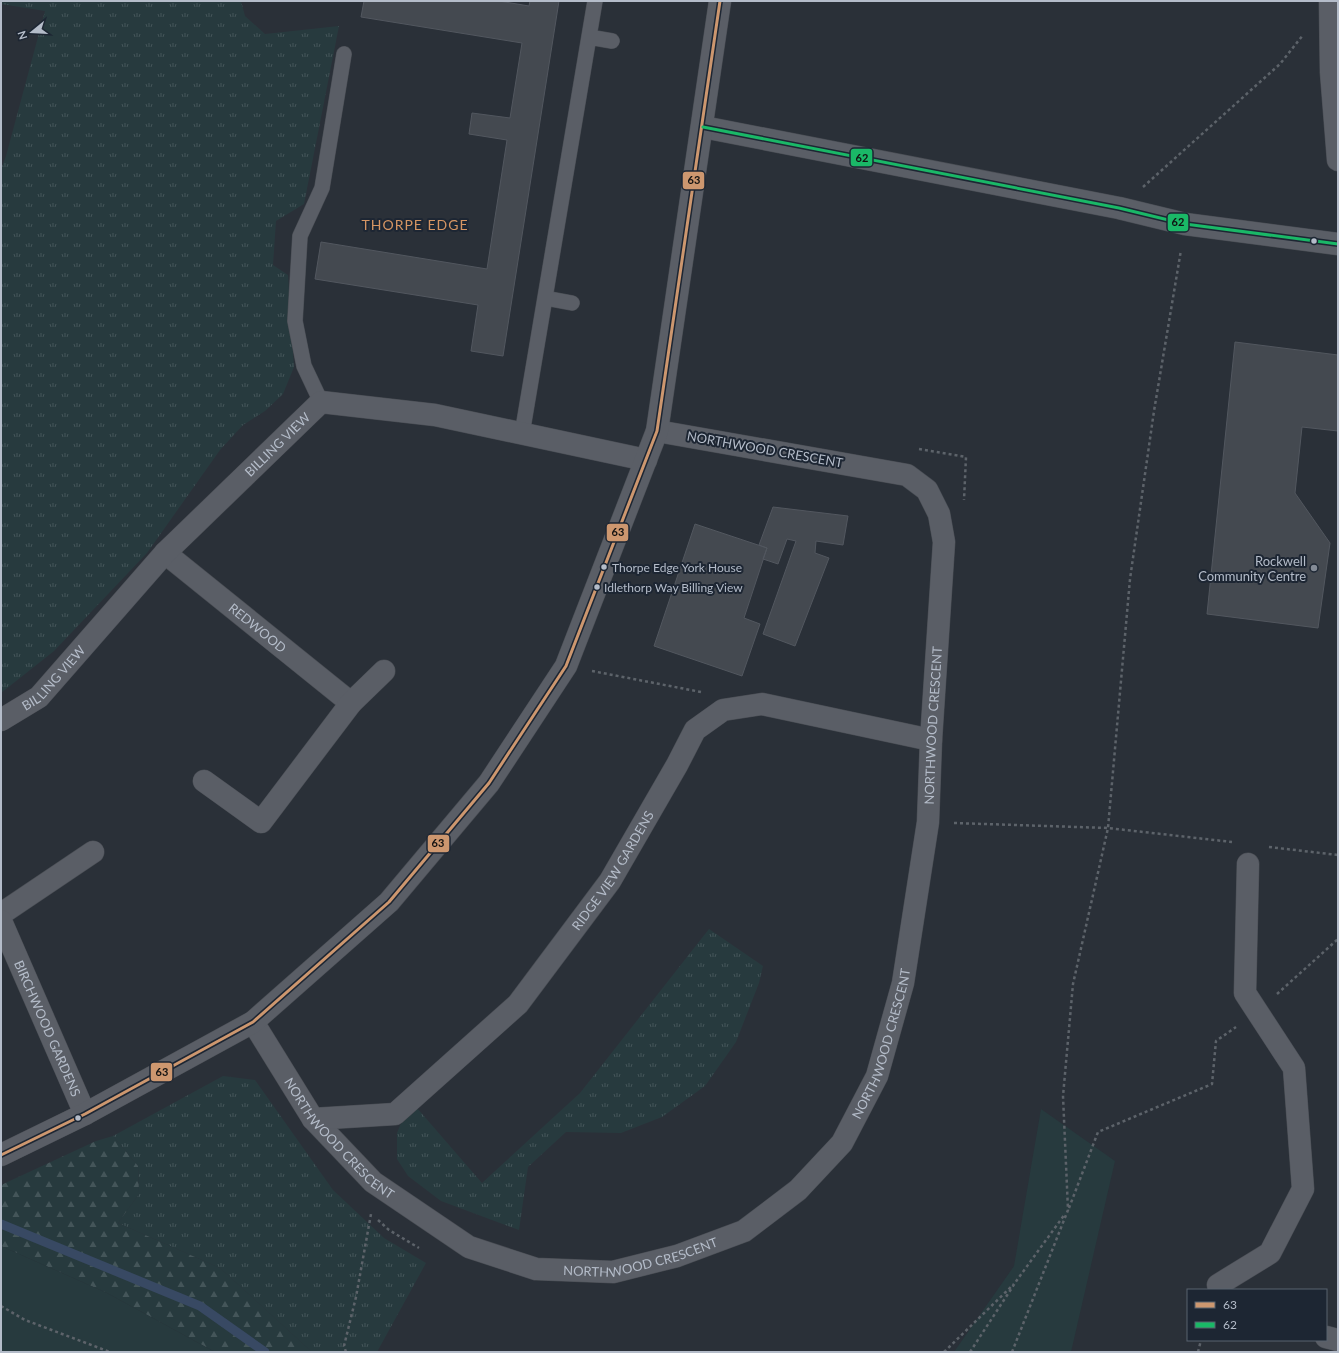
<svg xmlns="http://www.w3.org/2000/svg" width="1339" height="1353" viewBox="0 0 1339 1353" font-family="Lato,sans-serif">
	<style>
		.grass { fill: url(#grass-tufts) }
		.forest { fill: url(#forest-firs) }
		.green { fill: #273a3e }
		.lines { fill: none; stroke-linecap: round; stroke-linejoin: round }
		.stream { stroke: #384963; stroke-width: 9 }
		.building { fill: #444950; stroke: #52575f }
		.service-casing { stroke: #484c53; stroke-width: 16 }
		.minor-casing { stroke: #484c53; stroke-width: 23 }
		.path { stroke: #5d636a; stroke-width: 2.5; stroke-dasharray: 3 3; stroke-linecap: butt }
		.service { stroke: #5a5e66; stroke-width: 15 }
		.minor { stroke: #5a5e66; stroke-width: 22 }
		.bus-1-casing { stroke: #1d2633; stroke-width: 6 }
		.bus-2-casing { stroke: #1d2633; stroke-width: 6 }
		.bus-1 { stroke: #cd976f; stroke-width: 3 }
		.bus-2 { stroke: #1ab867; stroke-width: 3 }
		.bus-dot { fill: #b4bcc9; stroke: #1d2633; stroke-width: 1.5 }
		.poi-dot { fill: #848b96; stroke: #1d2633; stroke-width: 1.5 }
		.labels { text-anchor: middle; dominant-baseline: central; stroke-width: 4; stroke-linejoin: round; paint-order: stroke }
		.bus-label { font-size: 12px; fill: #b4bcc9; stroke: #1d2633; text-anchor: start }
		.street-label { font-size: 13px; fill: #b4bcc9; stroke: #1d2633 }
		.poi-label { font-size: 13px; fill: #b4bcc9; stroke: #1d2633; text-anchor: end }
		.neighbourhood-label { font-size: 14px; letter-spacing: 1px; fill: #d59563; stroke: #1d2633 }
		.line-badge { stroke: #1d2633; stroke-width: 1.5 }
		.pale-badge-label { font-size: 11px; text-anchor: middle; font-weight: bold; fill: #111 }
	</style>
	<defs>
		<pattern id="grass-tufts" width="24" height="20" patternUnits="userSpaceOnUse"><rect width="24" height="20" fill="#273a3e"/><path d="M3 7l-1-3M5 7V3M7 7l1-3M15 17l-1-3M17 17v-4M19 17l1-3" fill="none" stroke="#445559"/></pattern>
		<pattern id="forest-firs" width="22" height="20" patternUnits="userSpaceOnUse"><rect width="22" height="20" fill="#273a3e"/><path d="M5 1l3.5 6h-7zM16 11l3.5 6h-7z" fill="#445559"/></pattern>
	</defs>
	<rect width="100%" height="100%" fill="#2a3038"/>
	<path class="grass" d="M1,1H241L245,16L265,34L339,26L304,204L276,221L273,265L288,275L294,367L283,394L265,411L243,425L220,450L147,553L54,651L1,693V169L6,156L45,11L1,4Z
		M709,929L763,966L759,983L736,1042L705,1086L662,1117L621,1133L566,1132L528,1167L519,1230L441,1201L408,1176L397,1159V1133L403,1118L417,1108L482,1183L580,1093Z
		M223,1076L255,1080L333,1190L384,1238L426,1263L377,1352H312L220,1268L118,1223L139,1194L138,1166L113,1136Z"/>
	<path class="forest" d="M113,1136L138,1166L139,1194L118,1223L220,1268L312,1352H215L107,1293L1,1246V1185L96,1141Z"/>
	<path class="green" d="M1041,1109L1115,1161L1071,1352H954L1014,1266Z
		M1,1246L107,1293L215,1352H1Z"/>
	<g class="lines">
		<path class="stream" d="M1,1224L200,1306L265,1352"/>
	</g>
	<path class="building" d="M364,1H499L529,6L530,1H559L503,356L471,351L478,305L315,279L321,242L487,269L507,140L469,134L472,113L510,118L522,43L361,17Z
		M1235,342L1338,355V431L1302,427L1295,493L1330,543L1318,628L1207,614Z
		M773,507L848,516L843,545L816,541L815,553L829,558L795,646L763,634L796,541L787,539L778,564L763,559L767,548L759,545Z
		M695,524L767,548L744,618L760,624L742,676L654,646Z"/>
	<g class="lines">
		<g class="service-casing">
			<path id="service" d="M589,37L612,41
				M545,298L572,303
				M321,402L304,366L295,321L300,236L322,188L344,54
				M522,434L595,1"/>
		</g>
		<g class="minor-casing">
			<g id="minor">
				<path d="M1330,1L1331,72L1338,160"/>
				<path d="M703,127L1119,208L1185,224L1338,244"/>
				<path id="s1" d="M165,553L351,703"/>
				<path id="s2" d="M1,720L39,697L165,553L321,402L435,415L646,460"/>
				<path d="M204,781L261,822L351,703L384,671"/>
				<path d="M1,914L93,852"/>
				<path id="s3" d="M1,921L85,1114"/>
				<path id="s4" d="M253,1022L313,1119L373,1182L469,1247L536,1269L613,1272L677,1256L744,1231L798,1190L842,1143L877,1076L903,983L928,822L931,740L944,542L939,514L927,490L907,475L657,431"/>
				<path id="s5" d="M313,1119L395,1114L518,1004L610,881L677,765L695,730L723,710L762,704L931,740"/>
				<path d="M1,1155L85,1114L253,1022L389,902L489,783L566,666L657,431L720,1"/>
				<path d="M1218,1285L1270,1253L1303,1189L1294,1068L1245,993L1248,864"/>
				<path d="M1326,1337L1338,1340"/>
			</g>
		</g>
		<path class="path" d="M1143,187L1280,64L1303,35
			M919,449L966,457L964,500
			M592,671L701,692
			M954,823L1108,828L1232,842
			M1269,847L1338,855
			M1277,994L1338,939
			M1069,1208L1098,1132L1212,1084L1216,1041L1236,1027
			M378,1220L389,1230L419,1248
			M1,1306L25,1320L110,1352
			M346,1352L344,1346L356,1297L371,1214
			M944,1352L1014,1284
			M970,1352L1017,1280L1065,1214
			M1012,1352L1068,1210L1063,1096L1073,984L1108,828L1130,579L1154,411L1181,250
			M1198,1352L1201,1340"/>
		<use href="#service" class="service"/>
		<use href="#minor" class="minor"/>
		<g class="bus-1-casing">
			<path id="bus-1" d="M1,1155L85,1114L253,1022L389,902L489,783L566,666L657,431L720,1"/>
		</g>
		<g class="bus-2-casing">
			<path id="bus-2" d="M703,127L1119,208L1185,224L1338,244"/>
		</g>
		<use href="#bus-1" class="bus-1"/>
		<use href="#bus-2" class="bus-2"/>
	</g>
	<g class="bus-dot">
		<circle cx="1314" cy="241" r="3.5"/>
		<circle cx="604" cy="567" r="3.5"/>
		<circle cx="597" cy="587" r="3.5"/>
		<circle cx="78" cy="1118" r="3.5"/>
	</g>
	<circle class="poi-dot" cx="1314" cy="568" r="4"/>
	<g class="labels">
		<g class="bus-label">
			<text x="612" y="567">Thorpe Edge York House</text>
			<text x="604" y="587">Idlethorp Way Billing View</text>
		</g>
		<g class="street-label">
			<text stroke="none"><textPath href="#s2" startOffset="392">BILLING VIEW</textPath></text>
			<text transform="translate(765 449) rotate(10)">NORTHWOOD CRESCENT</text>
			<text stroke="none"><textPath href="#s1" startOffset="119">REDWOOD</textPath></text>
			<text stroke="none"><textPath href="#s2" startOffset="68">BILLING VIEW</textPath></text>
			<text stroke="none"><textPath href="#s4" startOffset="1166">NORTHWOOD CRESCENT</textPath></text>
			<text stroke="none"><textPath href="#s5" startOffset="411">RIDGE VIEW GARDENS</textPath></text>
			<text stroke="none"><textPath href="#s3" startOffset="117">BIRCHWOOD GARDENS</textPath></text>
			<text stroke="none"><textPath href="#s4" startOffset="842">NORTHWOOD CRESCENT</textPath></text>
			<text stroke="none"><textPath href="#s4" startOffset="146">NORTHWOOD CRESCENT</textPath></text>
			<text stroke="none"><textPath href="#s4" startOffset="494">NORTHWOOD CRESCENT</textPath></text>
		</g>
		<g class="poi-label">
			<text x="1306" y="561">Rockwell<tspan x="1306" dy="15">Community Centre</tspan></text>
		</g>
		<g class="neighbourhood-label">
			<text x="415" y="224">THORPE EDGE</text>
		</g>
	</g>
	<g class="line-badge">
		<rect x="850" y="148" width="23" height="19" rx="4" fill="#1ab867"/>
		<rect x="682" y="171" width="23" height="19" rx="4" fill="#cd976f"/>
		<rect x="1167" y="213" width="22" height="19" rx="4" fill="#1ab867"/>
		<rect x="606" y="523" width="23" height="19" rx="4" fill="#cd976f"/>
		<rect x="427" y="834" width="23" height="19" rx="4" fill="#cd976f"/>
		<rect x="150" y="1062" width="23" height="20" rx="4" fill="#cd976f"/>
	</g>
	<g class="pale-badge-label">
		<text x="862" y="162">62</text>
		<text x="694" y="184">63</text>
		<text x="1178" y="226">62</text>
		<text x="618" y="536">63</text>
		<text x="438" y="847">63</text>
		<text x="162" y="1076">63</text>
	</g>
	<rect width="1339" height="1353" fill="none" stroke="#b4bcc9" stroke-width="4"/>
	<rect x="1187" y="1289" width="140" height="52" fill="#1d2633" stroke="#59626f"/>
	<rect x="1195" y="1302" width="20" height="6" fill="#cd976f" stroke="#59626f"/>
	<text x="1223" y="1309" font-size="12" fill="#b4bcc9">63</text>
	<rect x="1195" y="1322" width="20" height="6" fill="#1ab867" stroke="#59626f"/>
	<text x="1223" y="1329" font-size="12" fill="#b4bcc9">62</text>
	<g transform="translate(32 32) rotate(252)" stroke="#1d2633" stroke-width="3" paint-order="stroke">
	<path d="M0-3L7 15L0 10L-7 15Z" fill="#b4bcc9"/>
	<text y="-6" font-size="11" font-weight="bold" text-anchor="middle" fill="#b4bcc9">N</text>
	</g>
</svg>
